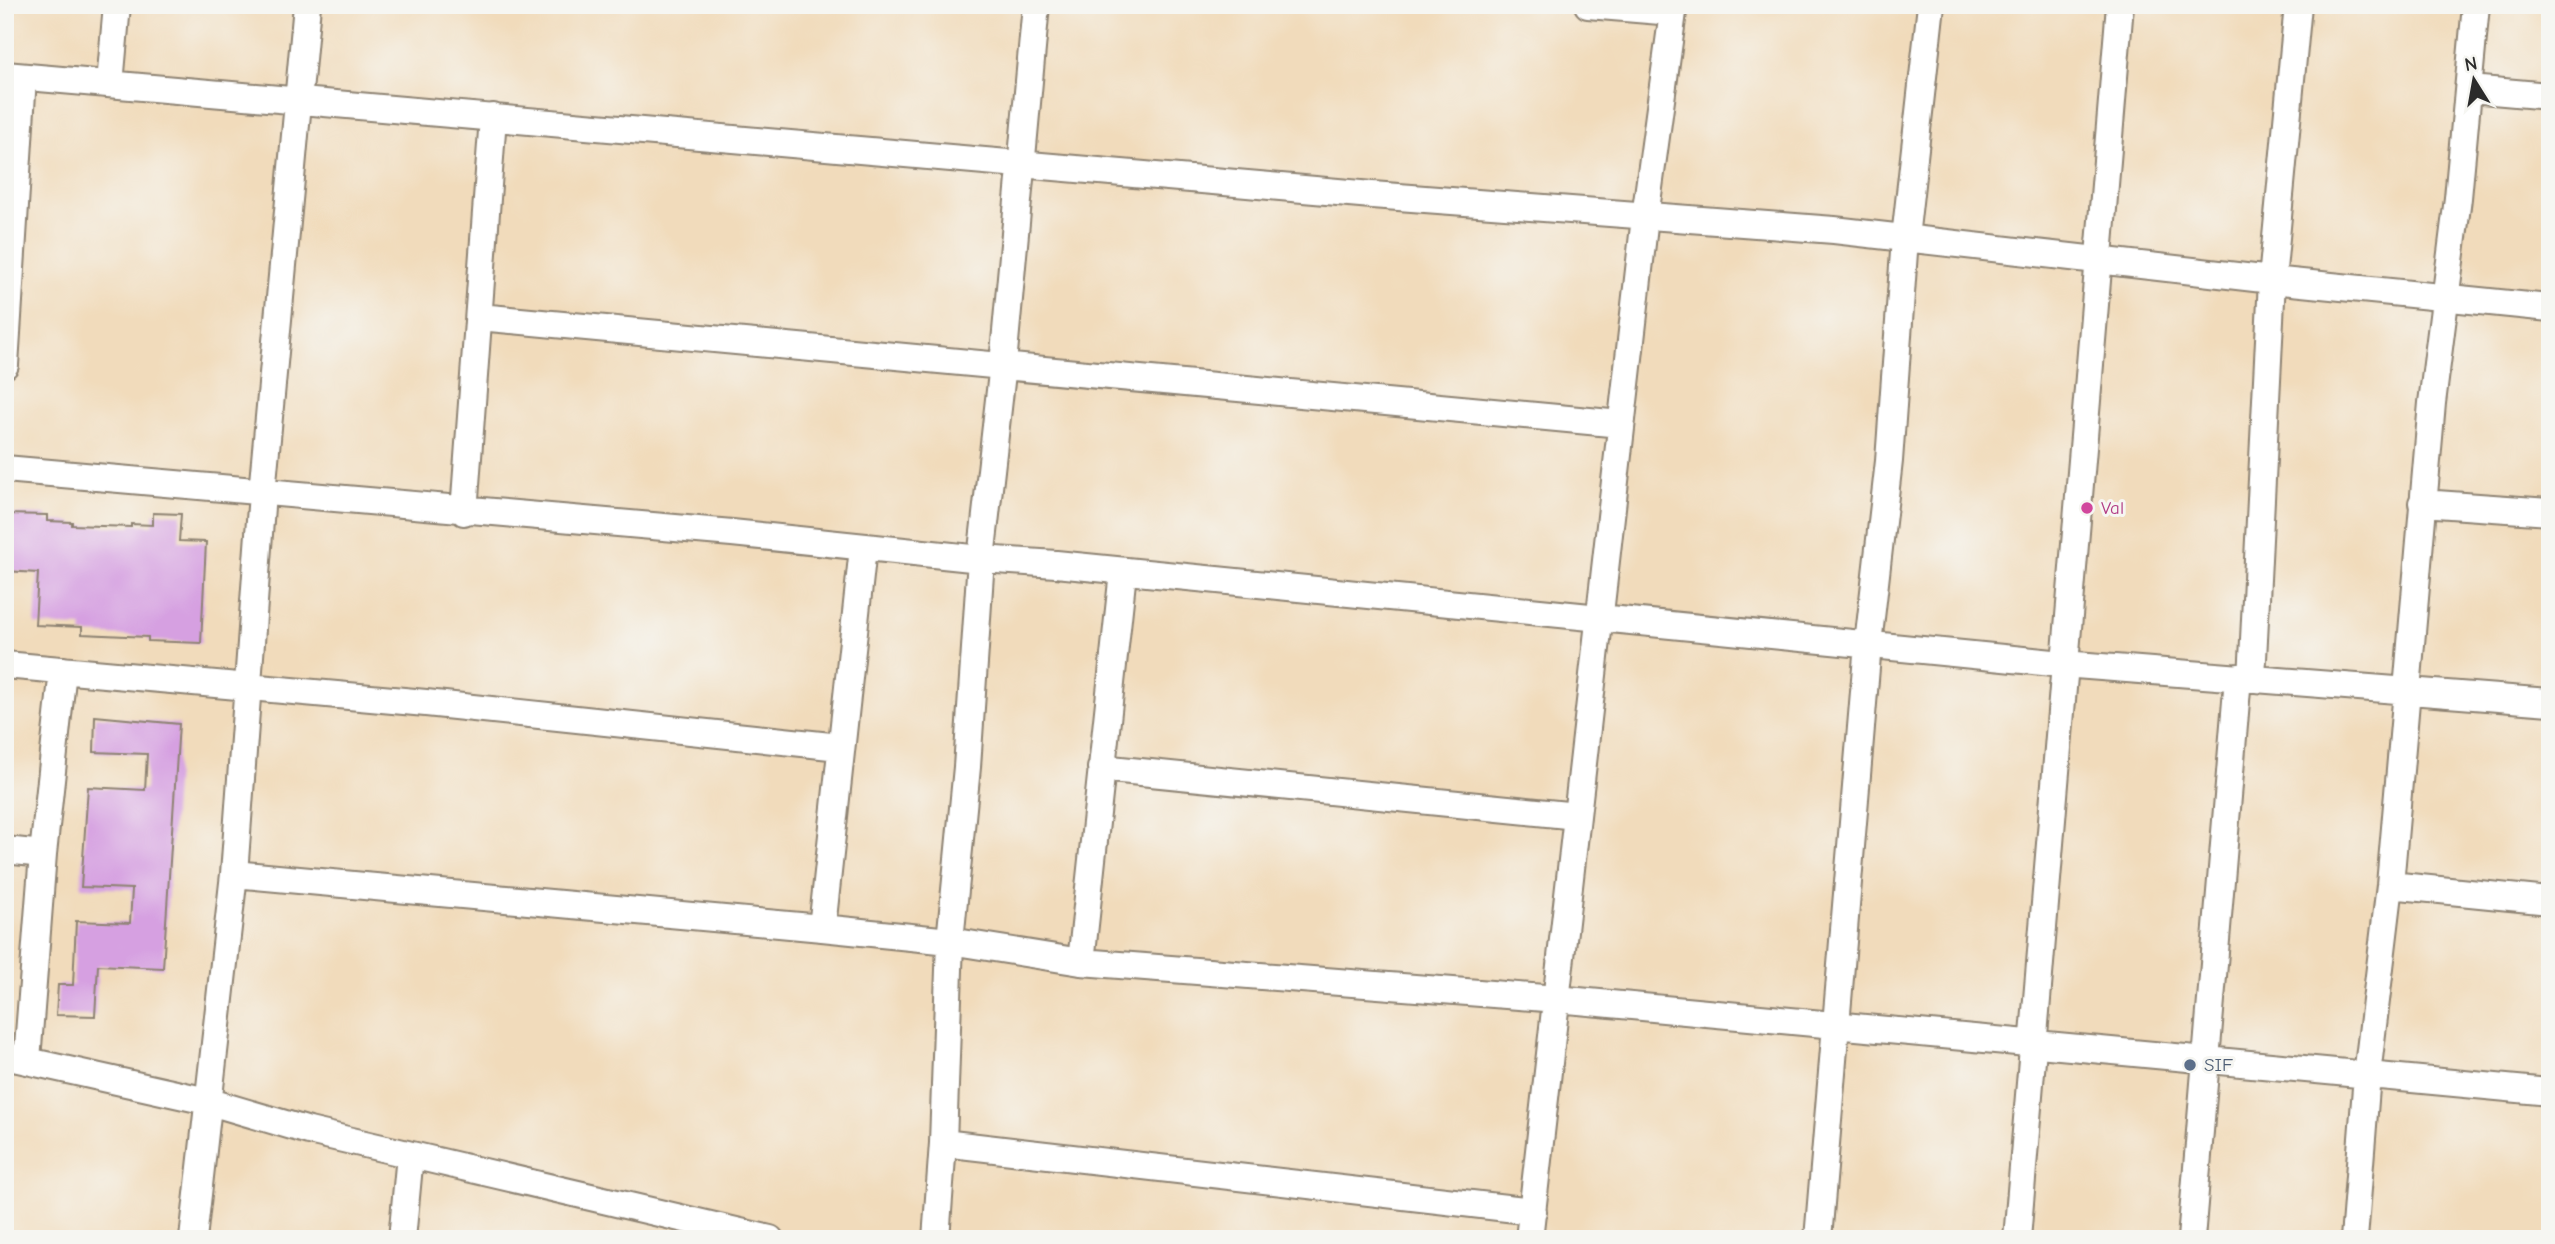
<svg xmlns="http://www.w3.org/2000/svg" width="2555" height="1244" viewBox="0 0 2555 1244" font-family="'Comic Neue',sans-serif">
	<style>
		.building { fill: #d6a0e1 }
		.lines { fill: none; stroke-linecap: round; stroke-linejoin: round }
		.minor-casing { stroke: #8e8373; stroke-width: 30 }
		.minor { stroke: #fff; stroke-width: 26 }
		.hotel-dot { fill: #d1479c; stroke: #f6f6f2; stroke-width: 2.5 }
		.service-dot { fill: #5c6f8a; stroke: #f6f6f2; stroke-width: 2.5 }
		.labels { text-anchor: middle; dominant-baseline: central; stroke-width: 6; stroke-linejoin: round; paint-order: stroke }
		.hotel-label { font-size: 19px; fill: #b23c85; stroke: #f6f6f2; text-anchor: start }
		.service-label { font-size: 19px; fill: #4e5e75; stroke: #f6f6f2; text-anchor: start }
	</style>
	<rect width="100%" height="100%" fill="#f6f6f2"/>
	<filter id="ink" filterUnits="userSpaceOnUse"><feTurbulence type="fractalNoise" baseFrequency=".0143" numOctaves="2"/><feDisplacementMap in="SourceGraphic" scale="14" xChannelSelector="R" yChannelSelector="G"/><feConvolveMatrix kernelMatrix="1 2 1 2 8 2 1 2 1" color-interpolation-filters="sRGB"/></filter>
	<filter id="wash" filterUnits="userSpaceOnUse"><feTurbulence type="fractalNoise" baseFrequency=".00686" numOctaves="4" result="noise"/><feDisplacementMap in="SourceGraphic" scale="28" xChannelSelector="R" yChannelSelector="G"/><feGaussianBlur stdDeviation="1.57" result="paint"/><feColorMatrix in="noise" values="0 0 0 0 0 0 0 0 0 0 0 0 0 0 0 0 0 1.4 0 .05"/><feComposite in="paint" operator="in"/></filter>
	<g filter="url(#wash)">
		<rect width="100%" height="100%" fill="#f1dbbb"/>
		<g id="blocks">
			<path class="building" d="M153,513L181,514L179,541L206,542L201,643L148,641V637L82,634V627L35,625L38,573L5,571V514L47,515V521L72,522V525L131,527V524L153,525Z
				M95,716L179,724L163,968L98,965L95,1016L56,1015L58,985H73L76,921L130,923L132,889L81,887L88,787L145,790L147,754L94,752Z"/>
		</g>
	</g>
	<g filter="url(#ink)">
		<use href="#blocks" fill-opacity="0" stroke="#8e8373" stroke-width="2"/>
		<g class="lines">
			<g class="minor-casing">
				<path id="minor" d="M1588,5L1673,12
					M5,75L1372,195L1834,230L2272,280L2550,308
					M110,84L117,5
					M2470,89L2550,96
					M479,317L1621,424
					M5,365L23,77
					M5,469L732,533L981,559L1056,564L2063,664L2550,702
					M2422,503L2550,512
					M464,512L493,117
					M5,665L426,703L840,747
					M2252,679L2272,280L2298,5
					M1101,768L1577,816
					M5,850L43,854
					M234,874L822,928L950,941L1081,962L1557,999L2550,1092
					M2390,885L2550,901
					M822,928L863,548
					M1081,962L1123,572
					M5,1056L207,1101L309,1131L770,1239
					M27,1060L43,854L63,670
					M943,1143L1533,1211
					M193,1239L234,874L262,493L307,5
					M402,1239L410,1155
					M936,1239L943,1143L950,941L967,767L981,559L1003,364L1036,5
					M1529,1239L1645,217L1674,5
					M1818,1239L1868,644L1889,461L1905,238L1931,5
					M2017,1239L2120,5
					M2191,1239L2238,677
					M2354,1239L2367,1075L2390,885L2432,403L2458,198L2476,5"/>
			</g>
			<use href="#minor" class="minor"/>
		</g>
	</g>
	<circle class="hotel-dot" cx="2087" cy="508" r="7"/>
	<circle class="service-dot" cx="2190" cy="1065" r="7"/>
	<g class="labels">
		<g class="hotel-label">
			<text x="2101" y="508">Val</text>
		</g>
		<g class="service-label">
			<text x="2204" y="1065">SIF</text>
		</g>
	</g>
	<rect width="2555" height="1244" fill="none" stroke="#f6f6f2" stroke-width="28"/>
	<g transform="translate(2474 80) rotate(349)" stroke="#f6f6f2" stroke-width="5" paint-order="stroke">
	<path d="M0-5L12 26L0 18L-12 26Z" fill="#2b2b2b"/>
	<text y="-10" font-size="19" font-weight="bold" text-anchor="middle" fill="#2b2b2b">N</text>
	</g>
</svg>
